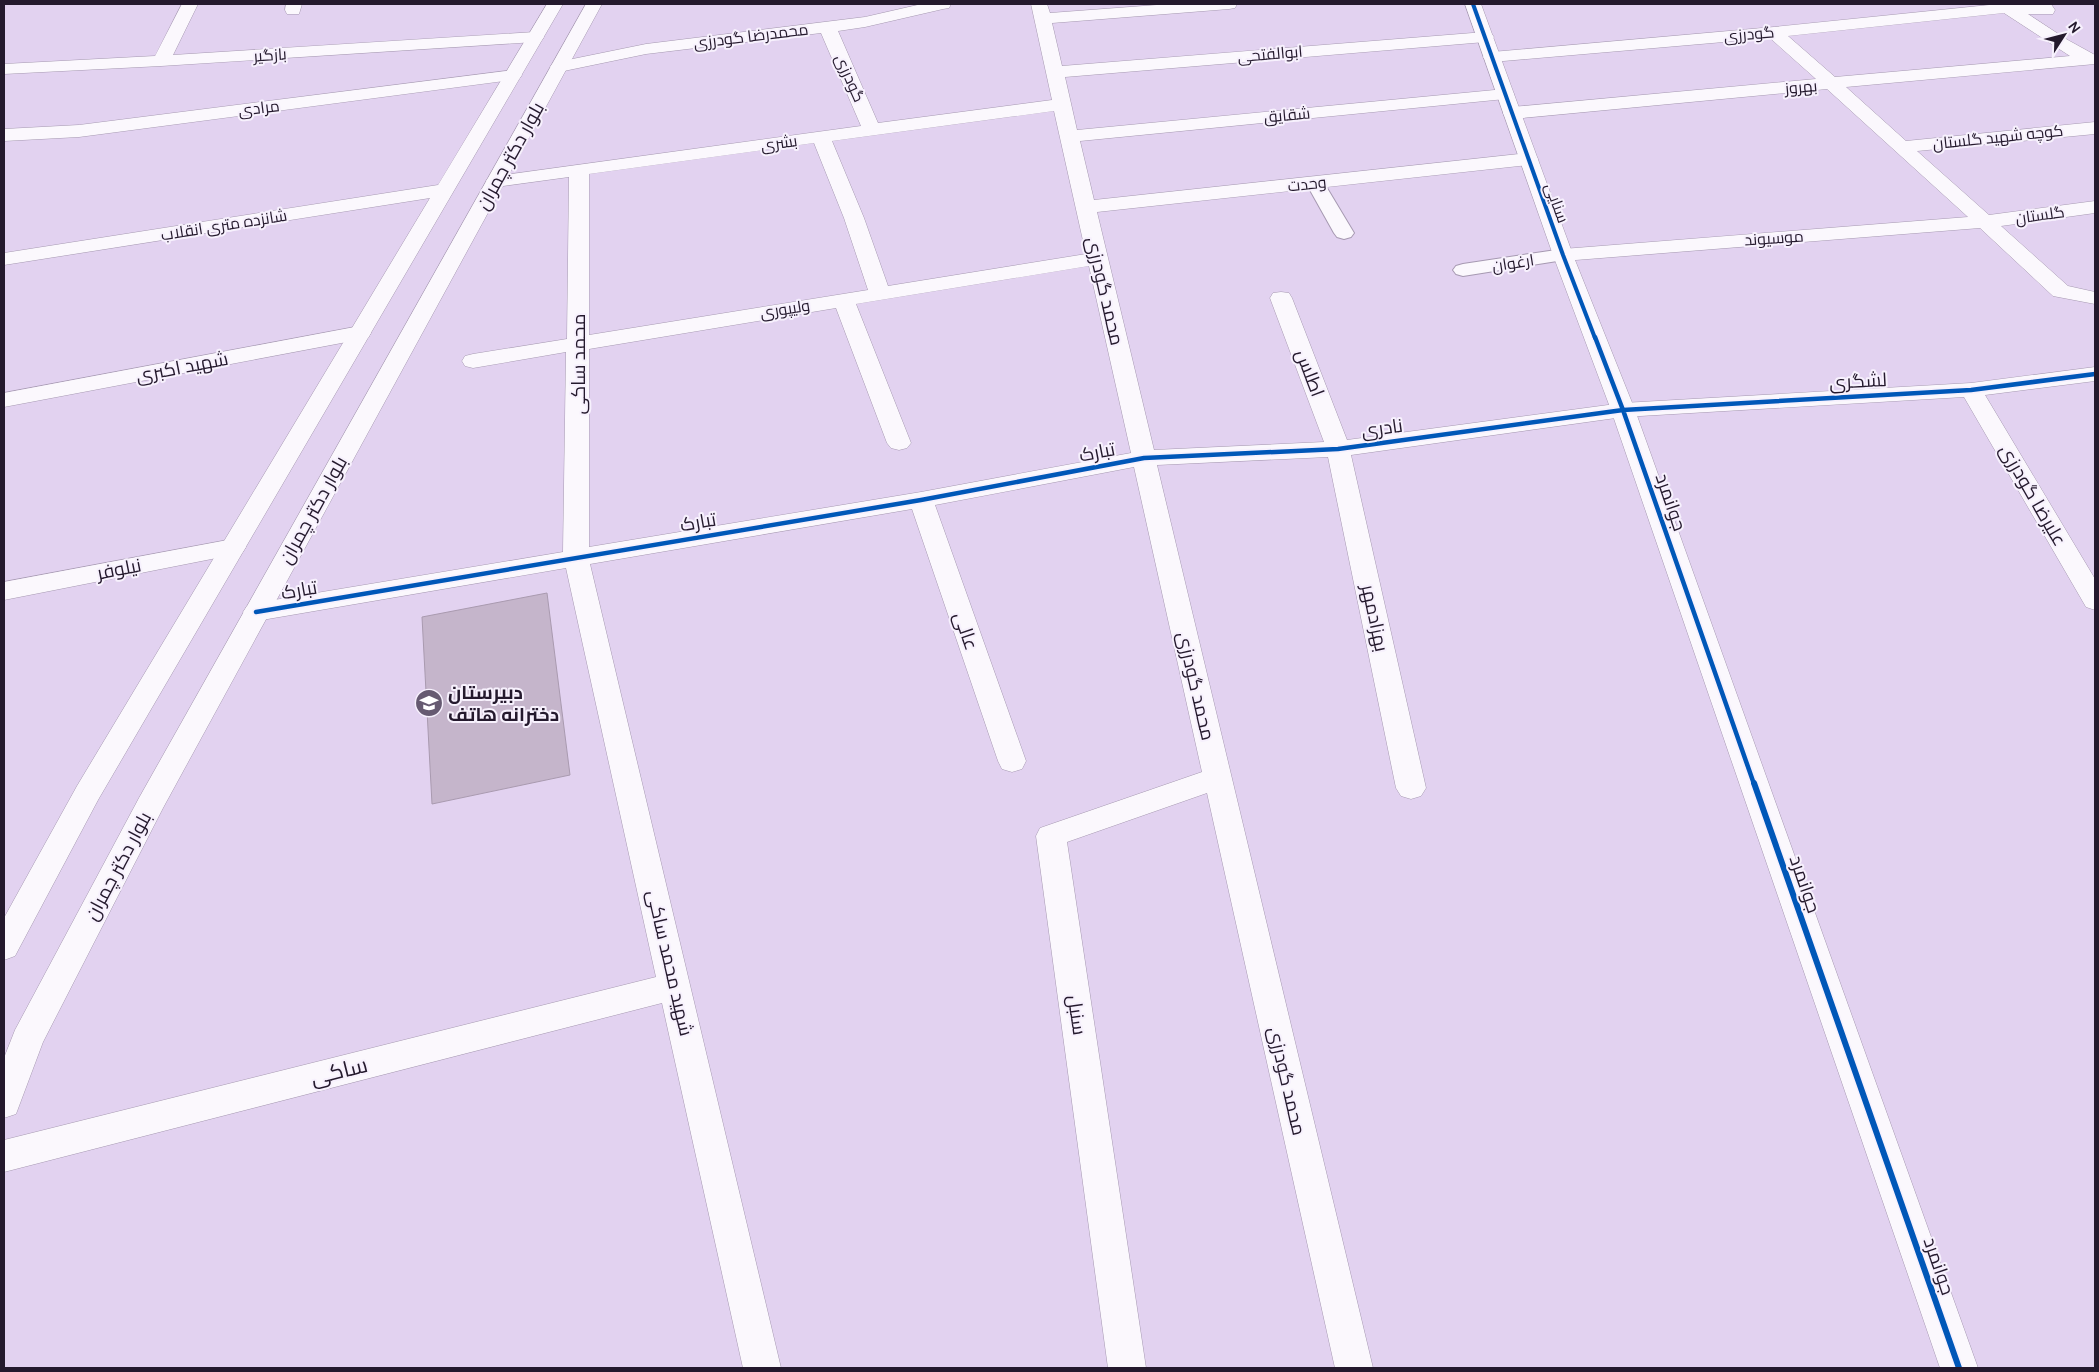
<svg xmlns="http://www.w3.org/2000/svg" width="2099" height="1372" viewBox="0 0 2099 1372" font-family="Cabin,Cairo,sans-serif">
	<style>
		.building { fill: #c5b5cb; stroke: #a99aaf }
		.lines { fill: none; stroke-linecap: round; stroke-linejoin: round }
		.lane-casing { stroke: #a699b1; stroke-width: 2 }
		.street-casing { stroke: #a699b1; stroke-width: 1 }
		.secondary-casing { stroke: #a699b1; stroke-width: 1 }
		.lane { fill: #fbf8fd; fill-rule: evenodd }
		.street { fill: #fbf8fd; fill-rule: evenodd }
		.secondary { fill: #fbf8fd; fill-rule: evenodd }
		.cycleway-far2-casing { stroke: #f7f1fd; stroke-width: 5.5 }
		.cycleway-far1-casing { stroke: #f7f1fd; stroke-width: 8 }
		.cycleway-casing { stroke: #f7f1fd; stroke-width: 9 }
		.cycleway-far2 { stroke: #0057b8; stroke-width: 4 }
		.cycleway-far1 { stroke: #0057b8; stroke-width: 4.5 }
		.cycleway { stroke: #0057b8; stroke-width: 6 }
		.labels { text-anchor: middle; dominant-baseline: central; stroke-width: 4; stroke-linejoin: round; paint-order: stroke }
		.far-street-label { font-size: 16px; fill: #24192d; stroke: #f7f1fd }
		.street-label { font-size: 19px; fill: #24192d; stroke: #f7f1fd }
		.poi-label { font-size: 19px; font-weight: bold; fill: #24192d; stroke: #f7f1fd; text-anchor: start }
		.near-street-label { font-size: 22px; fill: #24192d; stroke: #f7f1fd }
	</style>
	<rect width="100%" height="100%" fill="#e2d2f0"/>
	<path class="building" d="M547,593L570,775L432,804L422,617Z"/>
	<g class="lines">
		<g class="lane-casing">
			<path id="lane" d="M1315,177L1322,179L1324,183L1354,233L1351,237L1344,239L1337,237L1334,233L1306,183L1308,179Z
				M1563,249L1570,251L1573,255L1570,259L1463,276L1456,274L1453,270L1456,266L1463,264Z"/>
		</g>
		<g class="street-casing">
			<path id="street" d="M182,4H198L173,55L535,32L541,33L544,37L541,41L535,42L161,66L4,74V64L155,56Z
				M286,4H302L299,14H287L285,10Z
				M922,4H951L949,8L943,9L865,27L838,31L878,123L1052,100L1031,4H1047L1050,13L1170,4H1237L1235,8L1229,9L1052,23L1062,66L1485,32L1491,33L1494,37L1491,41L1485,42L1065,77L1077,130L1505,89L1511,90L1514,94L1511,98L1505,99L1080,141L1094,200L1528,153L1535,155L1538,159L1535,163L1528,165L1097,212L1154,450L1324,442L1270,298L1273,293L1281,292L1289,293L1292,298L1347,440L1623,403L1971,383L2095,367V381L1985,395L2095,579V610L2086,607L1964,397L1623,417L1351,455L1426,788L1421,796L1411,799L1401,796L1396,788L1328,457L1157,465L1373,1368H1335L1207,793L1067,842L1146,1368H1108L1036,836L1040,828L1202,772L1134,467L935,505L1026,761L1022,769L1012,772L1002,769L998,761L912,509L590,564L781,1368H743L662,1003L4,1172V1140L656,977L566,568L256,621L247,618L243,612L247,606L256,603L563,552L566,352L473,368L465,366L462,361L465,356L473,354L567,339L569,177L496,187L489,185L486,181L489,177L861,126L821,33L646,54L559,72L553,71L550,67L553,63L646,44L865,17ZM1054,111L1086,254L888,286L864,218L832,141ZM814,143L844,218L868,290L589,335V174ZM1089,266L1131,453L921,492L589,547V349L836,308L887,443L891,448L899,450L907,448L911,443L856,304Z
				M1999,4H2051L2055,10L2053,14H2028L2066,39L2095,55V64L1846,87L1906,141L2095,122V134L1917,151L1989,215L2095,201V213L2001,226L2068,286L2095,292V304L2053,296L1980,228L1563,261L1556,259L1553,255L1556,251L1563,249L1968,217L1827,89L1512,119L1505,117L1503,113L1505,109L1512,107L1816,79L1770,38L1492,62L1486,61L1483,57L1486,53L1492,52L1774,27ZM2004,13L2070,56L1835,77L1788,36Z
				M513,70L519,71L522,75L519,79L79,137L4,141V129L79,125Z
				M360,326L368,328L371,333L368,338L4,407V393Z
				M233,539L242,541L246,547L242,553L4,600V582Z"/>
		</g>
		<g class="secondary-casing">
			<path id="secondary" d="M547,4H563L98,800L15,956L4,960V918L77,786L430,198L4,265V253L438,185Z
				M586,4H602L163,808L43,1042L16,1114L4,1118V1058L15,1030L139,798Z
				M1465,4H1481L1573,255L1635,410L1978,1368H1940L1611,410L1553,255Z"/>
		</g>
		<use href="#lane" class="lane"/>
		<use href="#street" class="street"/>
		<use href="#secondary" class="secondary"/>
		<g class="cycleway-far2-casing">
			<path id="cycleway-far2" d="M1473,4L1563,255L1595,338"/>
		</g>
		<g class="cycleway-far1-casing">
			<path id="cycleway-far1" d="M1595,337L1623,410L1754,784
				M256,612L921,500L1144,458L1338,449L1623,410L1971,390L2095,374"/>
		</g>
		<g class="cycleway-casing">
			<path id="cycleway" d="M1754,783L1959,1368"/>
		</g>
		<use href="#cycleway-far2" class="cycleway-far2"/>
		<use href="#cycleway-far1" class="cycleway-far1"/>
		<use href="#cycleway" class="cycleway"/>
	</g>
	<defs>
		<g id="school-disc" transform="scale(1.4375)"><circle r="9.5" fill="#665a71" stroke="#f7f1fd"/><path d="M0-5L7-2L0 1L-7-2ZM-4 1L0 2.5L4 1V4Q0 6-4 4Z" fill="#fff"/></g>
	</defs>
	<g fill-rule="evenodd">
		<use href="#school-disc" x="429" y="703"/>
	</g>
	<g class="labels">
		<g class="far-street-label">
			<text transform="translate(1749 34) rotate(-5)">گودرزی</text>
			<text transform="translate(751 36) rotate(-7)">محمدرضا گودرزی</text>
			<text transform="translate(1270 54) rotate(-5)">ابوالفتحی</text>
			<text transform="translate(270 55) rotate(-4)">بازگیر</text>
			<text transform="translate(850 78) rotate(66)">گودرزی</text>
			<text transform="translate(1801 87) rotate(-5)">بهروز</text>
			<text transform="translate(259 108) rotate(-7)">مرادی</text>
			<text transform="translate(1287 115) rotate(-5)">شقایق</text>
			<text transform="translate(1998 137) rotate(-6)">کوچه شهید گلستان</text>
			<text transform="translate(779 143) rotate(-8)">بشری</text>
			<text transform="translate(1307 184) rotate(-6)">وحدت</text>
			<text transform="translate(1557 203) rotate(70)">سنایی</text>
			<text transform="translate(2040 215) rotate(-8)">گلستان</text>
			<text transform="translate(224 225) rotate(-9)">شانزده متری انقلاب</text>
			<text transform="translate(1774 238) rotate(-4)">موسیوند</text>
			<text transform="translate(1513 263) rotate(-9)">ارغوان</text>
			<text transform="translate(785 309) rotate(-9)">ولیپوری</text>
		</g>
		<g class="street-label">
			<text transform="translate(510 156) rotate(-61)">بلوار دکتر چمران</text>
			<text transform="translate(1105 291) rotate(77)">محمد گودرزی</text>
			<text transform="translate(578 364) rotate(-90)">محمد ساکی</text>
			<text transform="translate(182 367) rotate(-11)">شهید اکبری</text>
			<text transform="translate(1310 373) rotate(69)">اطلس</text>
			<text transform="translate(1858 381) rotate(-3)">لشگری</text>
			<text transform="translate(1382 428) rotate(-8)">نادری</text>
			<text transform="translate(1097 452) rotate(-11)">تبارک</text>
			<text transform="translate(2033 495) rotate(60)">علیرضا گودرزی</text>
			<text transform="translate(1671 502) rotate(71)">جوانمرد</text>
			<text transform="translate(313 510) rotate(-61)">بلوار دکتر چمران</text>
			<text transform="translate(698 522) rotate(-10)">تبارک</text>
			<text transform="translate(119 569) rotate(-11)">نیلوفر</text>
			<text transform="translate(299 590) rotate(-10)">تبارک</text>
			<text transform="translate(1375 618) rotate(78)">بهزادمهر</text>
			<text transform="translate(966 631) rotate(71)">عالی</text>
			<text transform="translate(1196 686) rotate(77)">محمد گودرزی</text>
			<text transform="translate(118 866) rotate(-62)">بلوار دکتر چمران</text>
			<text transform="translate(1805 884) rotate(71)">جوانمرد</text>
			<text transform="translate(670 963) rotate(77)">شهید محمد ساکی</text>
			<text transform="translate(1077 1015) rotate(82)">سنبل</text>
			<text transform="translate(1287 1081) rotate(77)">محمد گودرزی</text>
			<text transform="translate(1939 1266) rotate(71)">جوانمرد</text>
		</g>
		<g class="poi-label">
			<text x="448" y="692">دبیرستان<tspan x="448" dy="22">دخترانه هاتف</tspan></text>
		</g>
		<g class="near-street-label">
			<text transform="translate(339 1071) rotate(-14)">ساکی</text>
		</g>
	</g>
	<rect width="2099" height="1372" fill="none" stroke="#24192d" stroke-width="10"/>
	<g transform="translate(2064 35) rotate(54)" stroke="#f7f1fd" stroke-width="4" paint-order="stroke">
	<path d="M0-4L9 19L0 12L-9 19Z" fill="#24192d"/>
	<text y="-8" font-size="14" font-weight="bold" text-anchor="middle" fill="#24192d">N</text>
	</g>
</svg>
